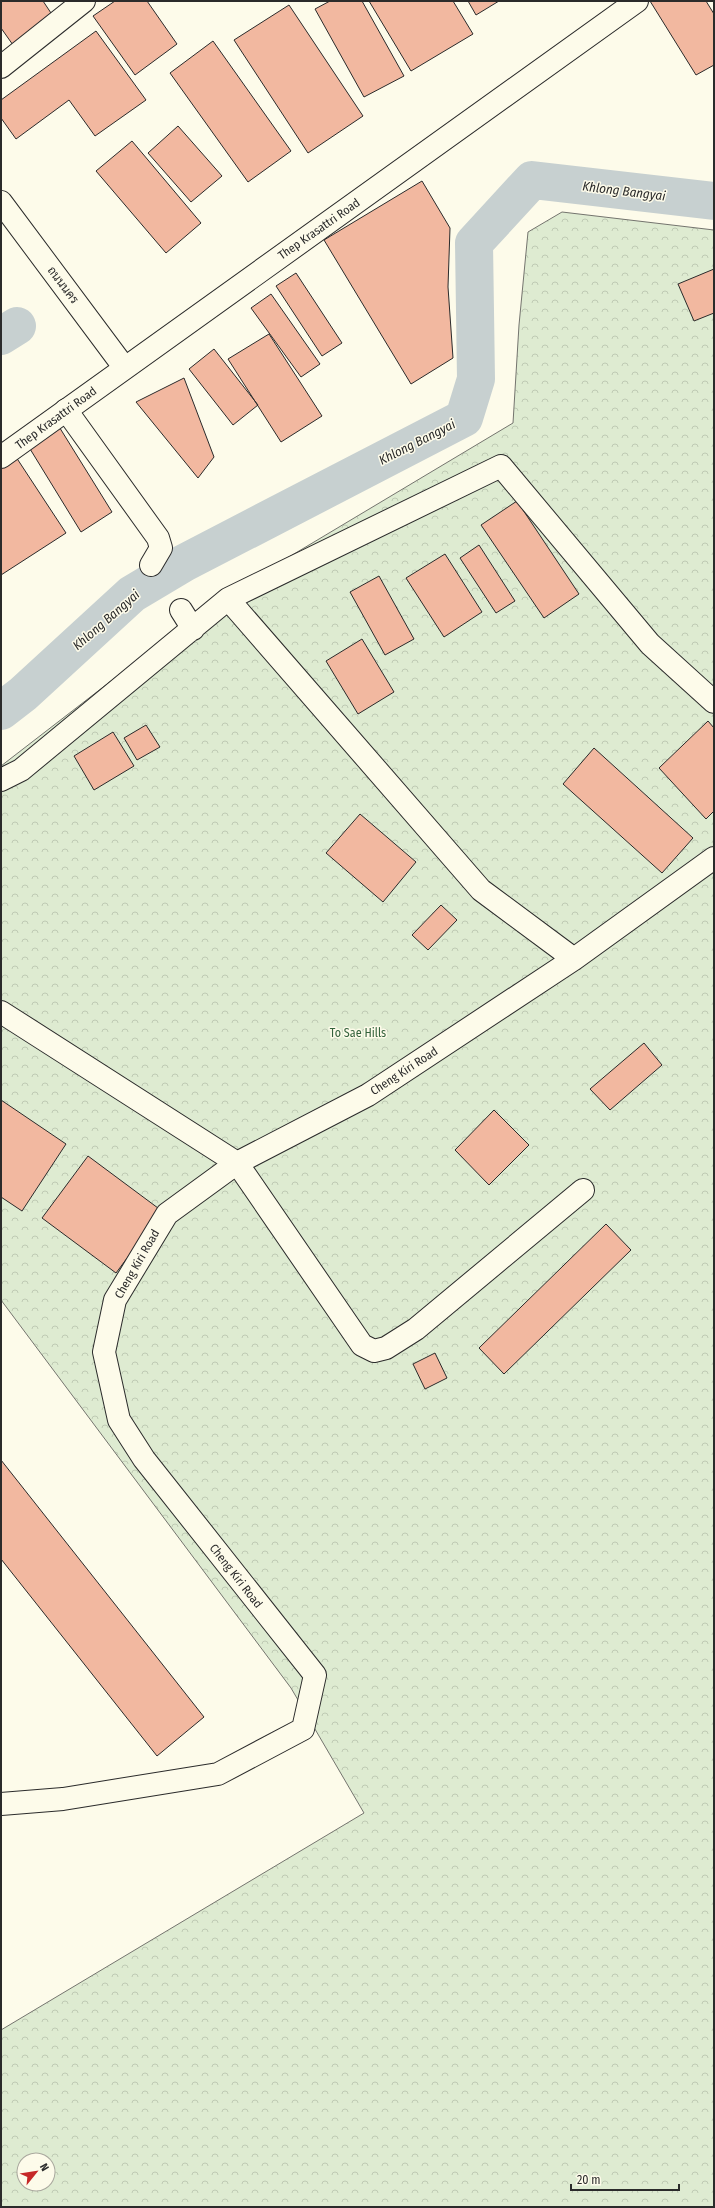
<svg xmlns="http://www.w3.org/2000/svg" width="715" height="2208" viewBox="0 0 715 2208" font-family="'Fira Sans Condensed',Sarabun,sans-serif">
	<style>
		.forest { fill: url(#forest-crowns); stroke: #74746e; fill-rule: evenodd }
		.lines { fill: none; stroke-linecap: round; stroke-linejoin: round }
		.canal { stroke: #c7d0d0; stroke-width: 38 }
		.building { fill: #f2b8a0; stroke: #2b2b2b }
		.minor-casing { stroke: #2b2b2b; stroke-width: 24 }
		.primary-casing { stroke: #2b2b2b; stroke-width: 24 }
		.minor { stroke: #fdfbea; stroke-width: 22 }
		.primary { stroke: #fdfbea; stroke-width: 22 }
		.labels { text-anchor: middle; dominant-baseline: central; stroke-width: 3; stroke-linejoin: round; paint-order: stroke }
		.street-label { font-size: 12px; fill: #2b2b2b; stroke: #fdfbea }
		.park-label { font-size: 12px; fill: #34623c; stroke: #fdfbea }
		.water-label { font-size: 13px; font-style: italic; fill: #2b2b2b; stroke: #fdfbea }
	</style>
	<defs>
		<pattern id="forest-crowns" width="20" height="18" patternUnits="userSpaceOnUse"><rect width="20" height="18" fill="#deebd1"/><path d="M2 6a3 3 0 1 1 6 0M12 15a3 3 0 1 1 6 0" fill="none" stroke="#bfcab4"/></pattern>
	</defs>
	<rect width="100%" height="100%" fill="#fdfbea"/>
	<path class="forest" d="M562,212L714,230V2207H1V2030L364,1813L291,1688L1,1300V766L212,603L513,423L519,325L528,232ZM24,2160H48V2184H24Z"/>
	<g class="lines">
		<path class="canal" d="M1,336L17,326
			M1,711L23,694L132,594L184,563L464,418L476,379L474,243L532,180L714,201"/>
	</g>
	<path class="building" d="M1,1H43L53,16L13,45L1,28Z
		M115,1H147L177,44L135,75L93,16Z
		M330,1H362L404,76L364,97L315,9Z
		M369,1H453L473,34L411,71Z
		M468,1H499L476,15Z
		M650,1H706L714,14V65L696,75Z
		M289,5L363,116L308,153L234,40Z
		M96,31L146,100L95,136L69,100L16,139L1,118V100Z
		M213,41L291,151L248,182L170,73Z
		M178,126L222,176L191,202L148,153Z
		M132,141L201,223L166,253L96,171Z
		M422,181L450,228L448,287L453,358L411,384L324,240Z
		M714,269V313L694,321L678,284Z
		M296,273L342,343L322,356L276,286Z
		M271,294L320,364L301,377L251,308Z
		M269,334L322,416L281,442L228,359Z
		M214,349L258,405L233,425L189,369Z
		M184,378L214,457L198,478L136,402Z
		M58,425L112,512L81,532L27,444Z
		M16,457L66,533L1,575V467Z
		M517,501L579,594L544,618L481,525Z
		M479,545L515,601L496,613L460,558Z
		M445,554L482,612L444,637L406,578Z
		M379,576L414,639L385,655L350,592Z
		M362,639L394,692L358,714L326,661Z
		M708,721L714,728V811L706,819L659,768Z
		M146,725L160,747L137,760L124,738Z
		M113,732L134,766L94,790L74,756Z
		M594,748L693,838L662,873L563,784Z
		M360,814L416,862L383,902L326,853Z
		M441,905L457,920L428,950L412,935Z
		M644,1043L662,1065L610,1110L590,1089Z
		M1,1100L66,1144L22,1211L1,1197Z
		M494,1110L529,1145L489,1185L455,1150Z
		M88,1156L162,1211L116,1273L42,1218Z
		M606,1224L631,1250L504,1374L479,1348Z
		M435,1353L447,1378L425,1389L413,1364Z
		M1,1460L204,1717L157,1756L1,1559Z"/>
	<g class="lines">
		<g class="minor-casing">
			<path id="minor" d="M1,67L84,1
				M1,202L124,367
				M66,410L158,538L161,548L151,565
				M228,599L481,890L574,959
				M181,610L193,629
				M1,780L21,770L228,599L501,466L650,644L714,702
				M1,1012L237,1163L362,1345L374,1351L386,1348L416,1329L583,1190
				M1,1804L63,1799L218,1774L303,1729L315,1675L144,1459L119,1420L104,1352L115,1300L167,1214L237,1163L368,1095L574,959L714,858"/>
		</g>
		<g class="primary-casing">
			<path id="primary" d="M1,457L637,1"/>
		</g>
		<use href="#minor" class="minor"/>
		<use href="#primary" class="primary"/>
	</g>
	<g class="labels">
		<g class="street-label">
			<text transform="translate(319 229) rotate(-35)">Thep Krasattri Road</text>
			<text transform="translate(63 285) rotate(53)">ถนนนคร</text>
			<text transform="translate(56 418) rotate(-36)">Thep Krasattri Road</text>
			<text transform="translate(404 1071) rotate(-33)">Cheng Kiri Road</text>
			<text transform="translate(137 1264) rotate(-60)">Cheng Kiri Road</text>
			<text transform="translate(236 1576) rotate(52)">Cheng Kiri Road</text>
		</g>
		<g class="park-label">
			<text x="358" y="1033">To Sae Hills</text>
		</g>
		<g class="water-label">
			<text transform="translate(624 191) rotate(7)">Khlong Bangyai</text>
			<text transform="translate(417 442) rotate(-27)">Khlong Bangyai</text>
			<text transform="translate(106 620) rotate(-41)">Khlong Bangyai</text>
		</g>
	</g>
	<rect width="715" height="2208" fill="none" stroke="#2b2b2b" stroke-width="4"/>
	<g transform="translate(36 2172) rotate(60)"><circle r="19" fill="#fdfbea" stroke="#a9a89e"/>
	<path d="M0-3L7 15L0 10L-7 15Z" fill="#c62828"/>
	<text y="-6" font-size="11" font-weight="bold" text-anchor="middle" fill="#2b2b2b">N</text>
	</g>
	<path d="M571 2184v6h108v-6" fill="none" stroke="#2b2b2b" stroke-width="2"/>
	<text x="577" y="2184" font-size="12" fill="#2b2b2b" stroke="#fdfbea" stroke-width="3" paint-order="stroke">20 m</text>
</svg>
